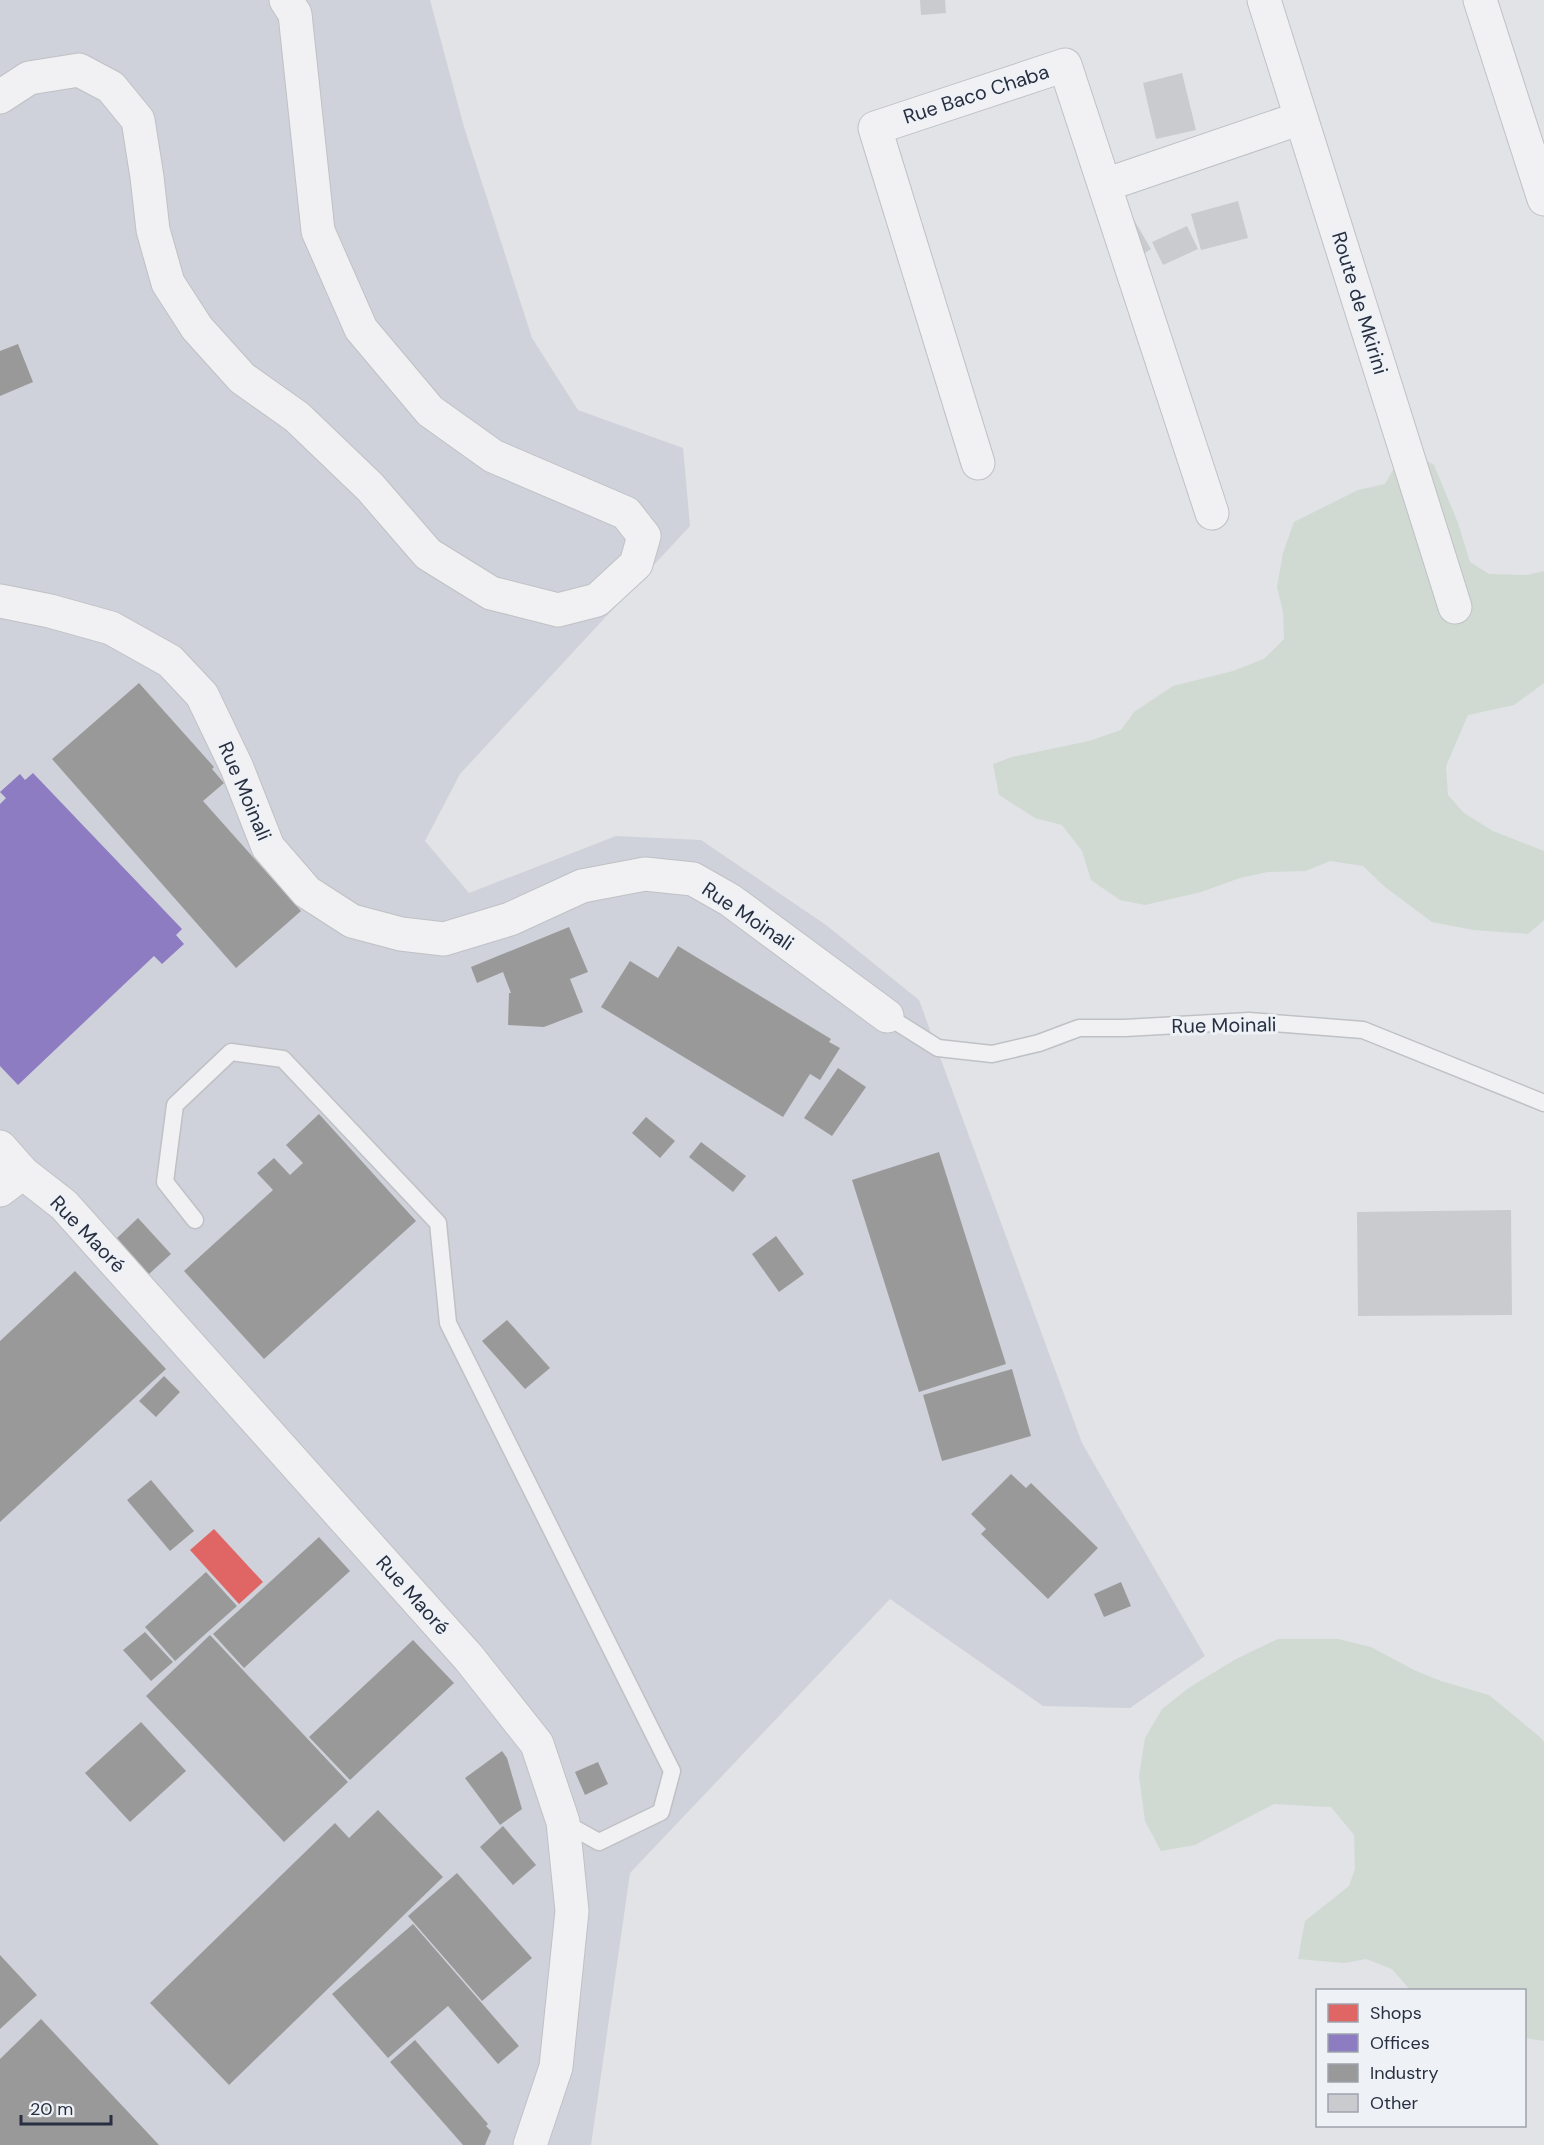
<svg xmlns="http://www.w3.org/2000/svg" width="1544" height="2145" viewBox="0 0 1544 2145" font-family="'DM Sans',sans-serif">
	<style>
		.built { fill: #cfd2da }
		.green { fill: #d0dad2 }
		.shops { fill: #e06666 }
		.offices { fill: #8e7cc3 }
		.industry { fill: #999 }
		.building { fill: #c9cbcf }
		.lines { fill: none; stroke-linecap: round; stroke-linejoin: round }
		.lane-casing { stroke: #bfc1c5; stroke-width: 19 }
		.street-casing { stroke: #bfc1c5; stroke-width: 35 }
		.lane { stroke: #f1f1f3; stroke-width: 16 }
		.street { stroke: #f1f1f3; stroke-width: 33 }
		.labels { text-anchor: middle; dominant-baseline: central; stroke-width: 6; stroke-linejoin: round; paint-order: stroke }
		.street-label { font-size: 20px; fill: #272f40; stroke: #eef1f6 }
	</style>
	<rect width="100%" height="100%" fill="#e1e3e7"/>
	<path class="built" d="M0,0H430L464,127L532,338L578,410L683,448L690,526L460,774L425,841L469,893L616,836L701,840L826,925L919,1000L1082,1443L1205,1656L1130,1708L1043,1706L890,1599L630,1873L591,2145H0Z"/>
	<path class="green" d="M1422,458L1434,465L1458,523L1470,562L1489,574L1527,575L1544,571V683L1514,705L1468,715L1446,766L1448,795L1464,813L1493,831L1544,851V920L1528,934L1473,930L1432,922L1385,887L1363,866L1330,861L1306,871L1268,872L1240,878L1201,892L1145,905L1120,900L1091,880L1082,851L1062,825L1035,818L999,795L993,764L1012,757L1089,741L1121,730L1134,712L1173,686L1233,671L1264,659L1284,639L1283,612L1277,587L1283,553L1294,522L1358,490L1385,484L1394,468Z
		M1278,1639H1338L1371,1647L1416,1671L1441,1681L1489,1695L1541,1738L1544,1742V2041L1525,2038L1524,1990H1410L1392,1969L1366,1959L1344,1963L1298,1959L1305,1921L1349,1886L1355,1869L1354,1835L1331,1807L1274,1804L1195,1845L1161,1851L1145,1821L1139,1776L1145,1738L1162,1709L1190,1687L1236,1659Z"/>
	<path class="shops" d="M214,1529L263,1582L239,1604L190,1550Z"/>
	<path class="offices" d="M33,773L182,929L176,935L184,944L162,964L154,956L18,1085L0,1066V804L6,798L0,792L20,774L25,780Z"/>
	<path class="industry" d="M18,344L33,382L0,396V351Z
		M139,683L214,767L212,769L224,783L203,801L301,911L236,968L52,759Z
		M569,927L588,972L570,979L583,1012L544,1027L508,1025L509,993H511L503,972L477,983L471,967Z
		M678,946L831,1039L829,1042L840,1048L820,1080L810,1074L783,1117L601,1007L630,961L658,978Z
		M838,1068L866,1087L832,1136L804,1118Z
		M319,1114L416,1221L264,1359L184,1271L273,1190L257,1173L274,1158L290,1175L303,1163L286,1145Z
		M646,1117L675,1141L660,1158L632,1133Z
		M701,1142L746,1176L733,1192L689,1157Z
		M939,1152L1006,1364L919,1392L852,1180Z
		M138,1218L171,1254L149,1274L117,1238Z
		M776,1236L804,1274L779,1292L752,1254Z
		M75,1271L166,1369L0,1522V1341Z
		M507,1320L550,1368L525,1389L482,1341Z
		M1012,1369L1031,1436L942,1461L923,1395Z
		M164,1376L180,1392L156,1417L139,1401Z
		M1011,1474L1026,1488L1031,1483L1098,1548L1048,1599L981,1534L986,1529L971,1514Z
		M151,1480L194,1531L170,1551L127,1500Z
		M319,1537L350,1571L244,1668L213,1634Z
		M206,1572L237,1606L175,1661L145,1627Z
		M1121,1582L1131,1606L1104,1617L1094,1594Z
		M145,1632L173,1662L151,1681L123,1650Z
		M210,1635L348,1782L284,1842L146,1696Z
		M413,1640L454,1683L350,1780L309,1737Z
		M141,1722L186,1771L130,1822L85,1773Z
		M502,1751L507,1758L522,1809L500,1825L465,1778Z
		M598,1762L608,1784L585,1795L575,1772Z
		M378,1810L443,1877L229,2085L150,2003L335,1823L349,1838Z
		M503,1826L536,1865L513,1885L480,1847Z
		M457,1873L532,1958L482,2001L408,1916Z
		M413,1924L519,2046L498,2064L448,2006L388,2058L332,1994Z
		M0,1955L37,1995L0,2029Z
		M41,2019L159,2145H0V2059Z
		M415,2040L488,2124L486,2126L491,2131L485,2145H463L390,2062Z"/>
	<path class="building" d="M920,0H945L946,13L921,15Z
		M1182,73L1196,130L1156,139L1143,83Z
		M1238,201L1248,238L1201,250L1191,214Z
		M1134,220L1151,249L1132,261L1114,232Z
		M1187,226L1198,249L1163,265L1152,242Z
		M1511,1210L1512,1315L1358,1316L1357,1212Z"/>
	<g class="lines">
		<g class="lane-casing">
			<path id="lane" d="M887,1016L938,1048L992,1054L1039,1043L1079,1028H1125L1249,1021L1363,1030L1544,1103
				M195,1220L165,1182L175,1105L231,1052L283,1059L438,1223L448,1323L672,1771L661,1812L599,1842L563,1822"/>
		</g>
		<g class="street-casing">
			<path id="street" d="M1264,0L1455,607
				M1480,0L1544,199
				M0,97L29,78L79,70L111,87L138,120L147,177L153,230L168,283L197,328L242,378L297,417L370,487L428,554L491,593L558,610L597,600L636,564L644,536L626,513L493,456L430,411L361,329L318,231L295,14L286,0
				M1105,185L1301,118
				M978,463L875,128L1065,65L1212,513
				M0,601L50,611L111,628L170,661L202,695L237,768L268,847L307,892L352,921L401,934L444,939L510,919L582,886L645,874L693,879L730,900L887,1016
				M0,1147L23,1173
				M0,1190L23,1173L64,1205L469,1658L537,1744L563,1822L572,1911L556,2067L530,2145"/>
		</g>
		<use href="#lane" class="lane"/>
		<use href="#street" class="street"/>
	</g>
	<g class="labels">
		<g class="street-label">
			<text transform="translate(976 94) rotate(-18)">Rue Baco Chaba</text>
			<text transform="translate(1360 303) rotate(73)">Route de Mkirini</text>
			<text transform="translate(245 791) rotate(67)">Rue Moinali</text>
			<text transform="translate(748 916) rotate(34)">Rue Moinali</text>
			<text transform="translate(1224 1025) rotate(-1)">Rue Moinali</text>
			<text transform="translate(88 1234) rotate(46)">Rue Maoré</text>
			<text transform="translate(413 1595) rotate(48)">Rue Maoré</text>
		</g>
	</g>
	<rect x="1316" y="1989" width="210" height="138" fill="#eef1f6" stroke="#9ea3ad" stroke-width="1.5"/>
	<rect x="1328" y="2004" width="30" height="18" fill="#e06666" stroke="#9ea3ad" stroke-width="1.5"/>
	<text x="1370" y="2019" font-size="18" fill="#272f40">Shops</text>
	<rect x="1328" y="2034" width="30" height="18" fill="#8e7cc3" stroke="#9ea3ad" stroke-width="1.5"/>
	<text x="1370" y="2049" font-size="18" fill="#272f40">Offices</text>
	<rect x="1328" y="2064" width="30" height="18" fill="#999999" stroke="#9ea3ad" stroke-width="1.5"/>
	<text x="1370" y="2079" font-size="18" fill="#272f40">Industry</text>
	<rect x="1328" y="2094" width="30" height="18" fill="#c9cbcf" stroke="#9ea3ad" stroke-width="1.5"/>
	<text x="1370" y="2109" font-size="18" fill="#272f40">Other</text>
	<path d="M21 2115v9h90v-9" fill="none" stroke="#272f40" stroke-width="3"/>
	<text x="30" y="2115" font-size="18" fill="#272f40" stroke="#eef1f6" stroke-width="4.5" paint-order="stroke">20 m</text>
</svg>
